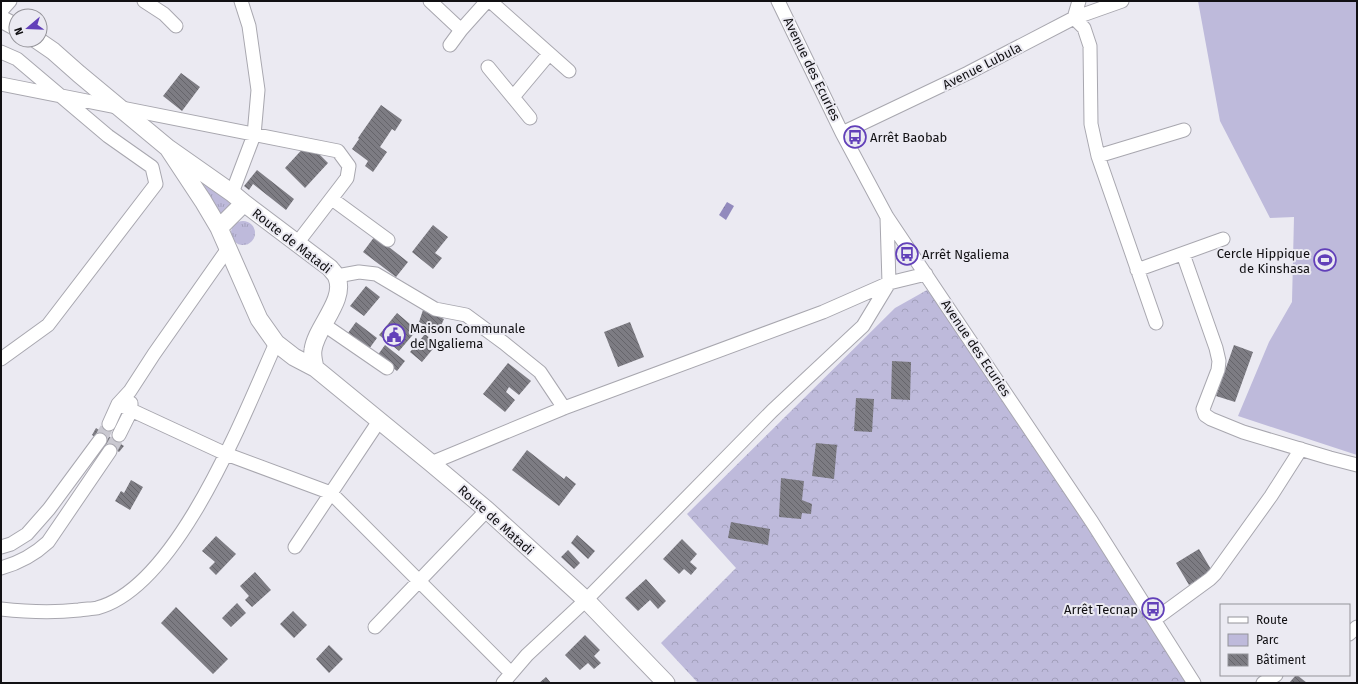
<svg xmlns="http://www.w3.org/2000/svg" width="1358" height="684" viewBox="0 0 1358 684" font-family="'Fira Sans',sans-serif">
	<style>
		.grass { fill: url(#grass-tufts) }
		.forest { fill: url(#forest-crowns) }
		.green { fill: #bebadb }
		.water { fill: url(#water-ripples) }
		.building { fill: url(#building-back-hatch) }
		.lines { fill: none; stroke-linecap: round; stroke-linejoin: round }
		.minor-tunnel { stroke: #cac9d1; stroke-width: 13; stroke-dasharray: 13 6; stroke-linecap: butt }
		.minor-casing { stroke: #a8a7af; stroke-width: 15 }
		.major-casing { stroke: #a8a7af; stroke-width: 19 }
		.minor { stroke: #fff; stroke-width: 13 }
		.major { stroke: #fff; stroke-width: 17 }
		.labels { text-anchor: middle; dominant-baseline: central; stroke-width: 4; stroke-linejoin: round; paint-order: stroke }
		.street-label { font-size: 13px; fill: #111013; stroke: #ebeaf2 }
		.poi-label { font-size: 13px; fill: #111013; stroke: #ebeaf2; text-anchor: start }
	</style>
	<defs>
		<pattern id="grass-tufts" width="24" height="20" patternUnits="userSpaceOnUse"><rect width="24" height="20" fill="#bebadb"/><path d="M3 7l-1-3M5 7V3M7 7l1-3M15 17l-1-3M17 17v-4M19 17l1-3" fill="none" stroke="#a29fbb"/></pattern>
		<pattern id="forest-crowns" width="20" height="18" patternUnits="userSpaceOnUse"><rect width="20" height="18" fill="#bebadb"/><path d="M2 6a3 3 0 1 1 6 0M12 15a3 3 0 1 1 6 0" fill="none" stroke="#a29fbb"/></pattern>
		<pattern id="water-ripples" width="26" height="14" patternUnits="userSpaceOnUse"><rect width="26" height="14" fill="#928abd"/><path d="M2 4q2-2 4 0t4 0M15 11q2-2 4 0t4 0" fill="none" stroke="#766f98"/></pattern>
		<pattern id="building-back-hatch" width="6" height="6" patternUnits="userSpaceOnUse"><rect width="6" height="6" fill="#7d7c83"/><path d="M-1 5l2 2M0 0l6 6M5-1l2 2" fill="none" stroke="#65646a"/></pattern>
	</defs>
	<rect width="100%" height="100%" fill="#ebeaf2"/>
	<path class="grass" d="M199,173L230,198V207L224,216H217Z
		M231 233a12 12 0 1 1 24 0a12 12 0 1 1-24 0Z"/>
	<path class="forest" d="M927,290L950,317L1038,451L1187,683H698L661,643L736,568L687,514L895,308Z"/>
	<path class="green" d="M1198,1H1357V455L1238,416L1269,342L1292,302L1294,217L1270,218L1220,121Z"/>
	<path class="water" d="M727,202L734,206L726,220L719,215Z"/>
	<path class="building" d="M181,73L200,87L182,111L163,96Z
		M381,105L402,120L395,131L392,129L380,147L387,152L373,172L365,166L368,161L352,149L359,139L358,138Z
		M308,143L328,163L305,188L285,168Z
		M257,170L294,199L286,210L253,184L249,190L244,186Z
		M433,225L448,237L435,253L442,258L433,269L412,252Z
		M375,236L408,262L396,277L363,252Z
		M366,286L380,297L364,316L350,306Z
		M423,310L444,319L437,334L430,331L431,328L419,322Z
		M397,313L417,330L399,351L379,335Z
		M356,322L377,338L369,349L348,333Z
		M630,322L644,357L618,367L604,332Z
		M425,334L437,344L422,362L410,352Z
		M385,345L405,361L397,371L377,356Z
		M1234,345L1253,352L1235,402L1216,396Z
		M892,361L911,362L910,400L891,399Z
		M508,363L531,381L519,395L509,387L506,392L515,400L505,412L483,394Z
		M856,398L874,399L872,432L854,431Z
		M96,428L124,446L119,452L92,435Z
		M816,443L837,445L834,479L812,476Z
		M527,450L564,479L566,476L576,484L559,506L512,470Z
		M781,478L804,481L802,500L812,504L811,514L802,513L801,519L779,517Z
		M131,480L143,487L130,510L115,501L121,491L124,493Z
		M731,522L770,529L768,545L728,538Z
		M577,535L595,551L588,559L571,543Z
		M216,536L236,554L216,575L209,568L215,562L202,551Z
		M682,539L697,554L690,562L697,568L691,575L684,569L679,574L663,559Z
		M1199,549L1212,571L1189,585L1176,563Z
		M568,550L580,563L574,569L561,557Z
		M255,572L271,590L252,607L245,600L249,596L240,586Z
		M646,579L666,601L658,609L650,600L638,611L625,598Z
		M237,603L246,613L231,627L222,618Z
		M176,607L228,659L213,674L161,623Z
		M293,611L307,625L294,638L280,624Z
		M585,635L600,650L594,656L601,663L594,669L588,663L580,670L565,655Z
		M329,645L343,659L329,673L316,659Z
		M1296,675H1297L1307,683H1289Z
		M546,677L551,683H539Z"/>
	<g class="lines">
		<path class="minor-tunnel" d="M100,440L109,424
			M110,451L119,435"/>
		<g class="minor-casing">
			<path id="minor" d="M144,1L164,14L176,26
				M430,1L461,30
				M490,1L569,71
				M778,1L842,133L887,217L1092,522L1194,683
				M1079,1L1074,18L1084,28L1090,46L1091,124L1098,156L1156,323
				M1,11L10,1
				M450,45L461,30L487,1
				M1,52L17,59L108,136L152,167L156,184L48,325L1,359
				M488,67L530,118
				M1,84L338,151L349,166L347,178L341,186L298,242
				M513,97L549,54
				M842,133L968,73L1074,18L1122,1
				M1098,156L1184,130
				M232,193L254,135L258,90L249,26L241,1
				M332,199L388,240
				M1183,254L1216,348L1219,361L1218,370L1203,409L1205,415L1211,419L1243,432L1330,458L1357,465
				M1137,270L1223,239
				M337,276L359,272L376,274L435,309L466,315L504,343L540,372L564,408
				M323,324L387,368
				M118,404L226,454L331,493L511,673
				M109,424L118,404L130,391L154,354L227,250
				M119,435L131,411V403
				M431,463L564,408L823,312L889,283L926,274
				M1,547L11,544L27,534L49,509L100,440
				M295,547L379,421
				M1,568C19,563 34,555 48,542L110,451
				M1,609C28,612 52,613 79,610C85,609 92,609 97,608C178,587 244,414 276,343
				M1154,620L1210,579L1215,574L1271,496L1301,449
				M375,627L487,510
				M1349,634L1357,627
				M503,683L527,655L586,600L772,411L863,326L889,283L887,217
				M1263,683L1276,675"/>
		</g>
		<g class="major-casing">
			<path id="major" d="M1,19L16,27
				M37,40L53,51L79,74L168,148L232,193L244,203L330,268C332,271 336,274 337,278C346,300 316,327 313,350C312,356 314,363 315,368
				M168,148L203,201L219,228L259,319L276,343L294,357L315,368L431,463L487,510L586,600L666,683
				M219,228L244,203"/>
		</g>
		<use href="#minor" class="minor"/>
		<use href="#major" class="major"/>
	</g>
	<defs>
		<g id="bus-ring" transform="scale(1.15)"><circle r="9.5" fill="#ebeaf2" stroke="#6240b9" stroke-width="1.5"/><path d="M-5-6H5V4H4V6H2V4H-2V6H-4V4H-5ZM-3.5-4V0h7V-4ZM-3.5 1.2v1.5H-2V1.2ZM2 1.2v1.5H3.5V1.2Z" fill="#6240b9"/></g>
		<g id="stadium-ring" transform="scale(1.15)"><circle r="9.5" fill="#ebeaf2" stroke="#6240b9" stroke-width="1.5"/><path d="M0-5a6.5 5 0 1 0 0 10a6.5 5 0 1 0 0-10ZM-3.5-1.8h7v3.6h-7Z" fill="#6240b9"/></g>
		<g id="civic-ring" transform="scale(1.15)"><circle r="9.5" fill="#ebeaf2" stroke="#6240b9" stroke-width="1.5"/><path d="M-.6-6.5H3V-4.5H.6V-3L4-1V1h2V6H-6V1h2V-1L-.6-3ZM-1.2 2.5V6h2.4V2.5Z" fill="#6240b9"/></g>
	</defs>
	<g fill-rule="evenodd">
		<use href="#bus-ring" x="855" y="137"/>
		<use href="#bus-ring" x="907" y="254"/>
		<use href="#stadium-ring" x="1325" y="260"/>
		<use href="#civic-ring" x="394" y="335"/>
		<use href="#bus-ring" x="1153" y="609"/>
	</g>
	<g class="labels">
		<g class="street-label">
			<text transform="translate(982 66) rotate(-27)">Avenue Lubula</text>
			<text transform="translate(812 69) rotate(64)">Avenue des Ecuries</text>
			<text transform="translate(292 241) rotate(38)">Route de Matadi</text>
			<text transform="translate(976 348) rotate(56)">Avenue des Ecuries</text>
			<text transform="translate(496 520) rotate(42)">Route de Matadi</text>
		</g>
		<g class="poi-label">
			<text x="870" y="137">Arrêt Baobab</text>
			<text x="1310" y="253" text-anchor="end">Cercle Hippique<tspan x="1310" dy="15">de Kinshasa</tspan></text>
			<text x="922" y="254">Arrêt Ngaliema</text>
			<text x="410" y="328">Maison Communale<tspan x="410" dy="15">de Ngaliema</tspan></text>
			<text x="1138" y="609" text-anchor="end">Arrêt Tecnap</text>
		</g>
	</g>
	<rect width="1358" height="684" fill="none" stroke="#111013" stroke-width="4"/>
	<rect x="1220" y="604" width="130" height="72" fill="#ebeaf2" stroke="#949399"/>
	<rect x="1228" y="617" width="20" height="6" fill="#ffffff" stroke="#949399"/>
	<text x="1256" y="624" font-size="12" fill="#111013">Route</text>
	<rect x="1228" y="634" width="20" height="12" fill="#bebadb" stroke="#949399"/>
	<text x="1256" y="644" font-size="12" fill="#111013">Parc</text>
	<rect x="1228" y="654" width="20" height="12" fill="url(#building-back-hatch)" stroke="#949399"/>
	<text x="1256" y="664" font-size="12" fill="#111013">Bâtiment</text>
	<g transform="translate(28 28) rotate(251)"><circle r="19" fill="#ebeaf2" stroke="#949399"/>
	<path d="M0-3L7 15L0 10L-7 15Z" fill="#6240b9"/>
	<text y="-6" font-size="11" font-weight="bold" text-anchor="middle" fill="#111013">N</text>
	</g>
</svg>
